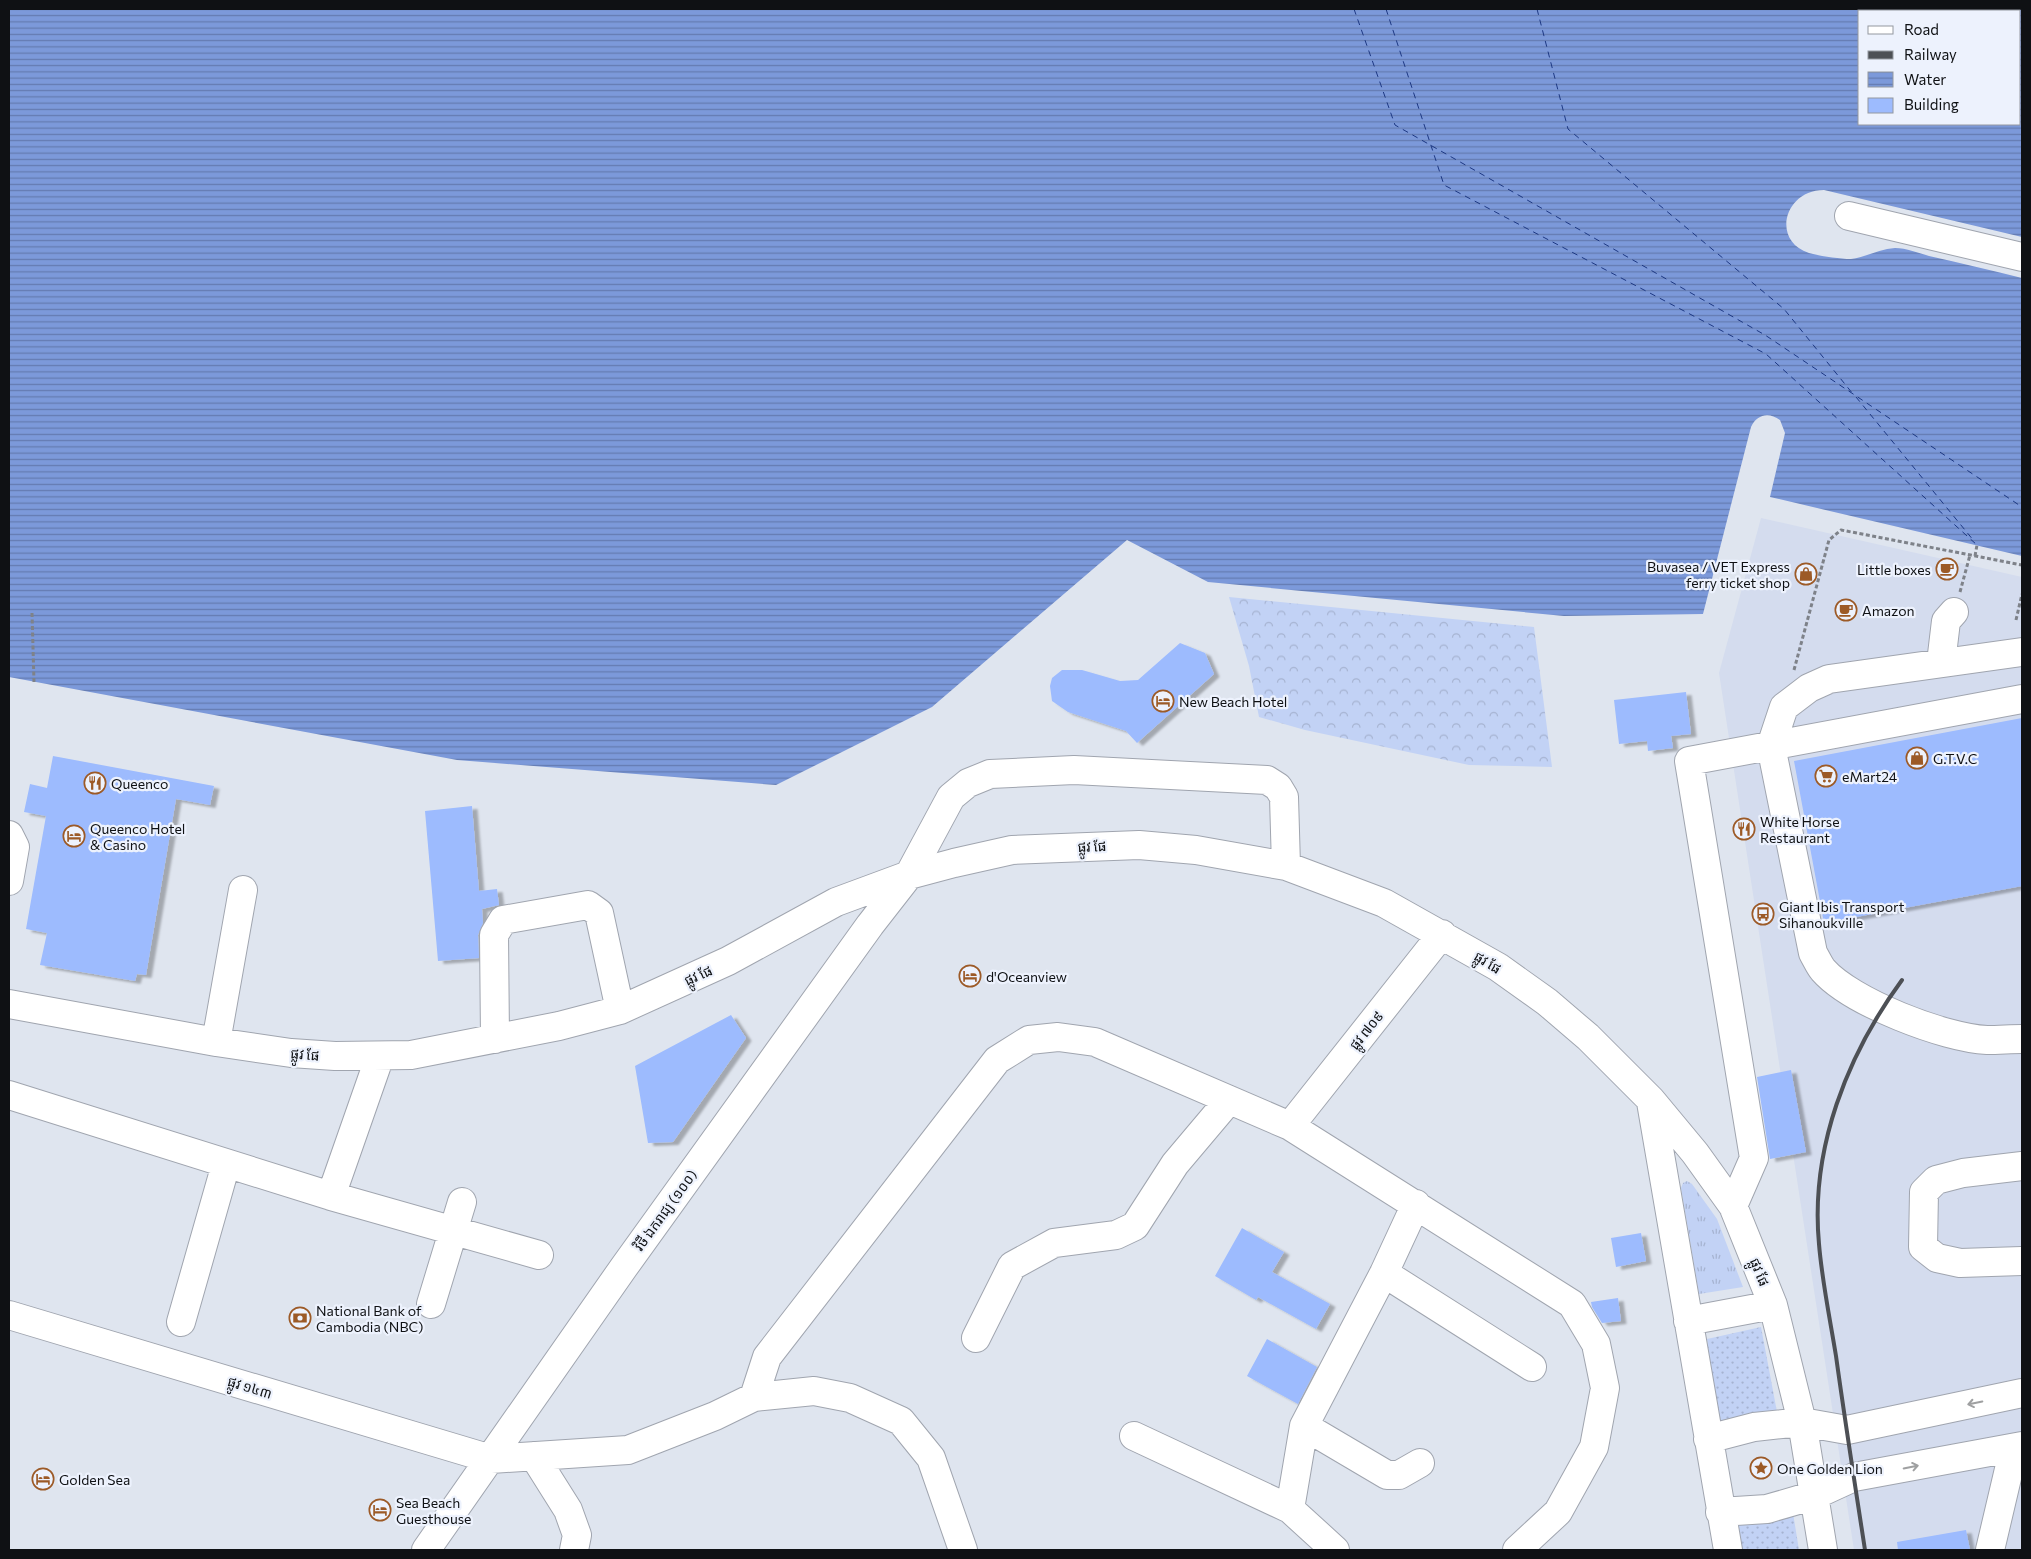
<svg xmlns="http://www.w3.org/2000/svg" width="2031" height="1559" viewBox="0 0 2031 1559" font-family="Commissioner,'Noto Sans Khmer',sans-serif">
	<style>
		.built { fill: #d4dcee }
		.grass { fill: url(#grass-tufts) }
		.forest { fill: url(#forest-crowns) }
		.garden { fill: url(#garden-dots) }
		.water { fill: url(#water-rules); fill-rule: evenodd }
		.lines { fill: none; stroke-linecap: round; stroke-linejoin: round }
		.ferry { stroke: #1d3883; stroke-width: 1; stroke-dasharray: 6 5; stroke-linecap: butt }
		.building { fill: #9dbbfe; filter: url(#shadow) }
		.minor-casing { stroke: #a0a5af; stroke-width: 30 }
		.path { stroke: #7e8289; stroke-width: 3; stroke-dasharray: 4 2.5; stroke-linecap: butt }
		.minor { stroke: #fff; stroke-width: 28 }
		.rail { stroke: #4d5055; stroke-width: 4 }
		.oneway { stroke: #9fa0a1 }
		.labels { text-anchor: middle; dominant-baseline: central; stroke-width: 4.5; stroke-linejoin: round; paint-order: stroke }
		.poi-label { font-size: 14px; fill: #0f1114; stroke: #edf2fd; text-anchor: start }
		.street-label { font-size: 14px; fill: #0f1114; stroke: #edf2fd }
	</style>
	<defs>
		<pattern id="grass-tufts" width="24" height="20" patternUnits="userSpaceOnUse" patternTransform="scale(1.25)"><rect width="24" height="20" fill="#c2d2f5"/><path d="M3 7l-1-3M5 7V3M7 7l1-3M15 17l-1-3M17 17v-4M19 17l1-3" fill="none" stroke="#a6b3d1"/></pattern>
		<pattern id="forest-crowns" width="20" height="18" patternUnits="userSpaceOnUse" patternTransform="scale(1.25)"><rect width="20" height="18" fill="#c2d2f5"/><path d="M2 6a3 3 0 1 1 6 0M12 15a3 3 0 1 1 6 0" fill="none" stroke="#a6b3d1"/></pattern>
		<pattern id="garden-dots" width="8" height="8" patternUnits="userSpaceOnUse" patternTransform="scale(1.25)"><rect width="8" height="8" fill="#c2d2f5"/><path d="M2 2h.1M6 6h.1" fill="none" stroke="#a6b3d1" stroke-width="1.8" stroke-linecap="round"/></pattern>
		<pattern id="water-rules" width="6" height="5" patternUnits="userSpaceOnUse" patternTransform="scale(1.25)"><rect width="6" height="5" fill="#7c99da"/><path d="M0 2.5h6" fill="none" stroke="#647bb0"/></pattern>
		<filter id="shadow"><feDropShadow dx="5.5" dy="3" stdDeviation="1" flood-color="#0004"/></filter>
	</defs>
	<rect width="100%" height="100%" fill="#dfe5ef"/>
	<path class="built" d="M1761,518L2022,577V1550H1854L1719,673Z"/>
	<path class="grass" d="M1687,1181L1692,1184L1717,1219L1743,1287L1699,1294L1681,1188L1683,1183Z"/>
	<path class="forest" d="M1229,597L1534,627L1552,767L1469,765L1305,730L1259,717L1249,666Z"/>
	<path class="garden" d="M1761,1327L1777,1412L1718,1425L1707,1339Z
		M1793,1513L1799,1550H1742L1737,1522Z"/>
	<path class="water" d="M9,9H2022V237L1824,190C1784,190 1771,241 1809,253C1820,256 1839,259 1851,259C1866,257 1880,249 1895,248C1906,248 1919,253 1929,256C1960,263 1991,270 2022,278V556L1770,497L1785,433L1780,420C1769,412 1757,414 1751,427L1703,614L1564,616L1208,582L1127,540L932,707L776,785L457,760L9,677ZM1860,11H2020V124H1860Z"/>
	<g class="lines">
		<path class="ferry" d="M1354,9L1395,125L1765,335L2022,507
			M1386,9L1444,185L1766,354L1977,545
			M1537,9L1568,129L1784,309L1853,394
			M1856,397L1974,541"/>
	</g>
	<path class="building" d="M1180,643L1205,653L1214,674L1137,743L1126,731L1068,712L1052,701L1050,686L1052,678L1062,670H1082L1120,681L1138,680Z
		M1686,692L1691,734L1671,736L1673,748L1648,751L1647,741L1619,744L1614,700Z
		M2022,718V886L1824,923L1794,761Z
		M53,756L214,786L210,805L176,799L146,975L137,974L135,981L40,965L47,933L26,929L46,816L24,812L30,784L47,788Z
		M472,806L479,891L497,889L499,905L482,909L483,923L478,935L479,958L438,961L425,811Z
		M731,1015L746,1038L673,1142L648,1143L635,1066Z
		M1791,1070L1806,1152L1770,1159L1757,1077Z
		M1242,1228L1284,1252L1272,1272L1330,1304L1316,1329L1258,1297L1256,1300L1215,1276Z
		M1641,1233L1646,1261L1616,1267L1611,1238Z
		M1618,1298L1621,1321L1602,1323L1592,1307L1591,1302Z
		M1267,1339L1317,1367L1298,1404L1247,1376Z
		M1966,1530L1970,1550H1898L1897,1542Z"/>
	<g class="lines">
		<g class="minor-casing">
			<path id="minor" d="M1849,216L2022,257
				M2022,652L1829,679L1809,688L1784,707L1771,746L1813,953C1816,958 1819,965 1823,970C1851,1002 1944,1038 1987,1040C1999,1040 2011,1039 2022,1039
				M1941,663L1946,621L1954,612
				M9,835L15,847L9,881
				M9,1004L216,1042L291,1053L335,1056L411,1055L559,1026L620,1010L728,961L836,902L909,875L954,863L1012,850L1139,845L1196,850L1286,866L1384,903L1498,967L1547,1002L1588,1037L1651,1100L1695,1153L1733,1206L1773,1305L1802,1422L1823,1550
				M495,1039L494,935L503,920L588,905L599,913L620,1010
				M216,1042L243,890
				M9,1095L331,1196L539,1255
				M1651,1102L1728,1550
				M1290,1126L1442,934
				M2022,1166L1963,1173L1936,1180L1924,1192L1923,1247L1937,1258L1960,1263L2022,1261
				M331,1196L380,1056
				M1733,1206L1754,1158L1689,761L2022,699
				M1384,1273L1532,1367
				M431,1304L462,1202
				M9,1315L491,1459L628,1450L715,1416L754,1397L814,1391L850,1398L901,1421L931,1458L963,1550
				M1688,1321L1773,1305
				M181,1322L226,1164
				M976,1338L1012,1266L1054,1243L1116,1235L1135,1226L1175,1164L1229,1100
				M754,1397L767,1357L997,1060L1029,1040L1058,1037L1095,1042L1290,1126L1572,1304L1596,1344L1605,1388L1594,1447L1558,1512L1517,1550
				M1304,1426L1387,1475H1399L1420,1463
				M1134,1436L1290,1509
				M1708,1439L1754,1427L1802,1422L1847,1430L2022,1393
				M534,1456L568,1510L577,1535L574,1550
				M1720,1512L1767,1509L1815,1495L1854,1477L2022,1446
				M426,1550L624,1267L870,925L909,875L951,797L968,783L990,774L1074,770L1267,780L1278,787L1284,797L1286,866
				M1335,1550L1290,1509L1304,1426L1384,1273L1416,1204
				M1990,1550L2014,1448"/>
		</g>
		<path class="path" d="M1975,556L1977,545
			M1960,592L1970,555
			M32,613L34,682
			M2016,620L2022,594
			M1794,670L1829,540L1841,530L2022,565"/>
		<use href="#minor" class="minor"/>
		<path class="rail" d="M1865,1550C1855,1485 1845,1421 1836,1356C1830,1319 1822,1281 1819,1244C1810,1149 1847,1055 1902,980"/>
	</g>
	<defs><path id="oneway-shaft" d="M-6 0H5M1.5-3L5.5 0L1.5 3" fill="none" stroke-width="1.6" stroke-linecap="round" stroke-linejoin="round" transform="scale(1.25)"/></defs>
	<g class="oneway">
		<use href="#oneway-shaft" transform="translate(1975 1403) rotate(168)"/>
		<use href="#oneway-shaft" transform="translate(1911 1467) rotate(-11)"/>
	</g>
	<defs>
		<g id="cafe-ring" transform="scale(1.125)"><circle r="9.5" fill="#edf2fd" stroke="#9c5a27" stroke-width="1.5"/><path d="M-5.5-4.5H6V0H3Q3 3.5 0 3.5H-2.5Q-5.5 3.5-5.5 0ZM3-3.2v2h1.7v-2ZM-6 4.5H4V6H-6Z" fill="#9c5a27"/></g>
		<g id="shop-ring" transform="scale(1.125)"><circle r="9.5" fill="#edf2fd" stroke="#9c5a27" stroke-width="1.5"/><path d="M-5-2.5h2.3a2.7 3.5 0 0 1 5.4 0H5L5.5 6h-11ZM-1.5-2.5h3a1.5 2.3 0 0 0-3 0Z" fill="#9c5a27"/></g>
		<g id="hotel-ring" transform="scale(1.125)"><circle r="9.5" fill="#edf2fd" stroke="#9c5a27" stroke-width="1.5"/><path d="M-6-4.5h1.5V1H6V5H4.5V3h-9V5H-6ZM-4 0a1.8 1.8 0 1 1 3.6 0ZM.5 0V-2.5h3Q6-2.5 6 0Z" fill="#9c5a27"/></g>
		<g id="supermarket-ring" transform="scale(1.125)"><circle r="9.5" fill="#edf2fd" stroke="#9c5a27" stroke-width="1.5"/><path d="M-6-5.5h2.5l.6 2H6L4.5 2H-2.5L-4.4-4H-6ZM-1.5 3.2a1.3 1.3 0 1 0 .1 0ZM3 3.2a1.3 1.3 0 1 0 .1 0Z" fill="#9c5a27"/></g>
		<g id="restaurant-ring" transform="scale(1.125)"><circle r="9.5" fill="#edf2fd" stroke="#9c5a27" stroke-width="1.5"/><path d="M-5-6h1v4h1v-4h1v4h1v-4h1v5L-1.5 .5V6h-2V.5L-5-1ZM5-6V6H3V1.5H1.5Q1.5-4 5-6Z" fill="#9c5a27"/></g>
		<g id="bus-ring" transform="scale(1.125)"><circle r="9.5" fill="#edf2fd" stroke="#9c5a27" stroke-width="1.5"/><path d="M-5-6H5V4H4V6H2V4H-2V6H-4V4H-5ZM-3.5-4V0h7V-4ZM-3.5 1.2v1.5H-2V1.2ZM2 1.2v1.5H3.5V1.2Z" fill="#9c5a27"/></g>
		<g id="bank-ring" transform="scale(1.125)"><circle r="9.5" fill="#edf2fd" stroke="#9c5a27" stroke-width="1.5"/><path d="M-6-4H6V4H-6ZM0-2.3a2.3 2.3 0 1 0 0 4.6a2.3 2.3 0 1 0 0-4.6Z" fill="#9c5a27"/></g>
		<g id="sight-ring" transform="scale(1.125)"><circle r="9.5" fill="#edf2fd" stroke="#9c5a27" stroke-width="1.5"/><path d="M0-6L1.8-2.2L6-1.7L2.9 1.2L3.7 5.4L0 3.3L-3.7 5.4L-2.9 1.2L-6-1.7L-1.8-2.2Z" fill="#9c5a27"/></g>
	</defs>
	<g fill-rule="evenodd">
		<use href="#cafe-ring" x="1947" y="569"/>
		<use href="#shop-ring" x="1806" y="574"/>
		<use href="#cafe-ring" x="1846" y="610"/>
		<use href="#hotel-ring" x="1163" y="701"/>
		<use href="#shop-ring" x="1917" y="758"/>
		<use href="#supermarket-ring" x="1826" y="776"/>
		<use href="#restaurant-ring" x="95" y="783"/>
		<use href="#restaurant-ring" x="1744" y="829"/>
		<use href="#hotel-ring" x="74" y="836"/>
		<use href="#bus-ring" x="1763" y="914"/>
		<use href="#hotel-ring" x="970" y="976"/>
		<use href="#bank-ring" x="300" y="1318"/>
		<use href="#sight-ring" x="1761" y="1468"/>
		<use href="#hotel-ring" x="43" y="1479"/>
		<use href="#hotel-ring" x="380" y="1510"/>
	</g>
	<g class="labels">
		<g class="poi-label">
			<text x="1790" y="566" text-anchor="end">Buvasea / VET Express<tspan x="1790" dy="16">ferry ticket shop</tspan></text>
			<text x="1931" y="569" text-anchor="end">Little boxes</text>
			<text x="1862" y="610">Amazon</text>
			<text x="1179" y="701">New Beach Hotel</text>
			<text x="1933" y="758">G.T.V.C</text>
			<text x="1842" y="776">eMart24</text>
			<text x="111" y="783">Queenco</text>
			<text x="1760" y="821">White Horse<tspan x="1760" dy="16">Restaurant</tspan></text>
			<text x="90" y="828">Queenco Hotel<tspan x="90" dy="16">&amp; Casino</tspan></text>
			<text x="1779" y="906">Giant Ibis Transport<tspan x="1779" dy="16">Sihanoukville</tspan></text>
			<text x="986" y="976">d'Oceanview</text>
			<text x="316" y="1310">National Bank of<tspan x="316" dy="16">Cambodia (NBC)</tspan></text>
			<text x="1777" y="1468">One Golden Lion</text>
			<text x="59" y="1479">Golden Sea</text>
			<text x="396" y="1502">Sea Beach<tspan x="396" dy="16">Guesthouse</tspan></text>
		</g>
		<g class="street-label">
			<text transform="translate(1092 846) rotate(-2)">ផ្លូវ ផែ</text>
			<text transform="translate(1488 962) rotate(32)">ផ្លូវ ផែ</text>
			<text transform="translate(698 975) rotate(-24)">ផ្លូវ ផែ</text>
			<text transform="translate(1366 1030) rotate(-51)">ផ្លូវ ៧០៩</text>
			<text transform="translate(305 1054) rotate(5)">ផ្លូវ ផែ</text>
			<text transform="translate(665 1210) rotate(-54)">វិថី ឯករាជ្យ (១០០)</text>
			<text transform="translate(1760 1272) rotate(68)">ផ្លូវ ផែ</text>
			<text transform="translate(250 1387) rotate(17)">ផ្លូវ ១៤៣</text>
		</g>
	</g>
	<rect width="2031" height="1559" fill="none" stroke="#0f1114" stroke-width="20"/>
	<rect x="1858" y="10" width="162" height="115" fill="#edf2fd" stroke="#9498a0"/>
	<rect x="1868" y="26" width="25" height="8" fill="#ffffff" stroke="#9498a0"/>
	<text x="1904" y="35" font-size="15" fill="#0f1114">Road</text>
	<rect x="1868" y="51" width="25" height="8" fill="#4d5055" stroke="#9498a0"/>
	<text x="1904" y="60" font-size="15" fill="#0f1114">Railway</text>
	<rect x="1868" y="72" width="25" height="15" fill="url(#water-rules)" stroke="#9498a0"/>
	<text x="1904" y="85" font-size="15" fill="#0f1114">Water</text>
	<rect x="1868" y="98" width="25" height="15" fill="#9dbbfe" stroke="#9498a0"/>
	<text x="1904" y="110" font-size="15" fill="#0f1114">Building</text>
</svg>
